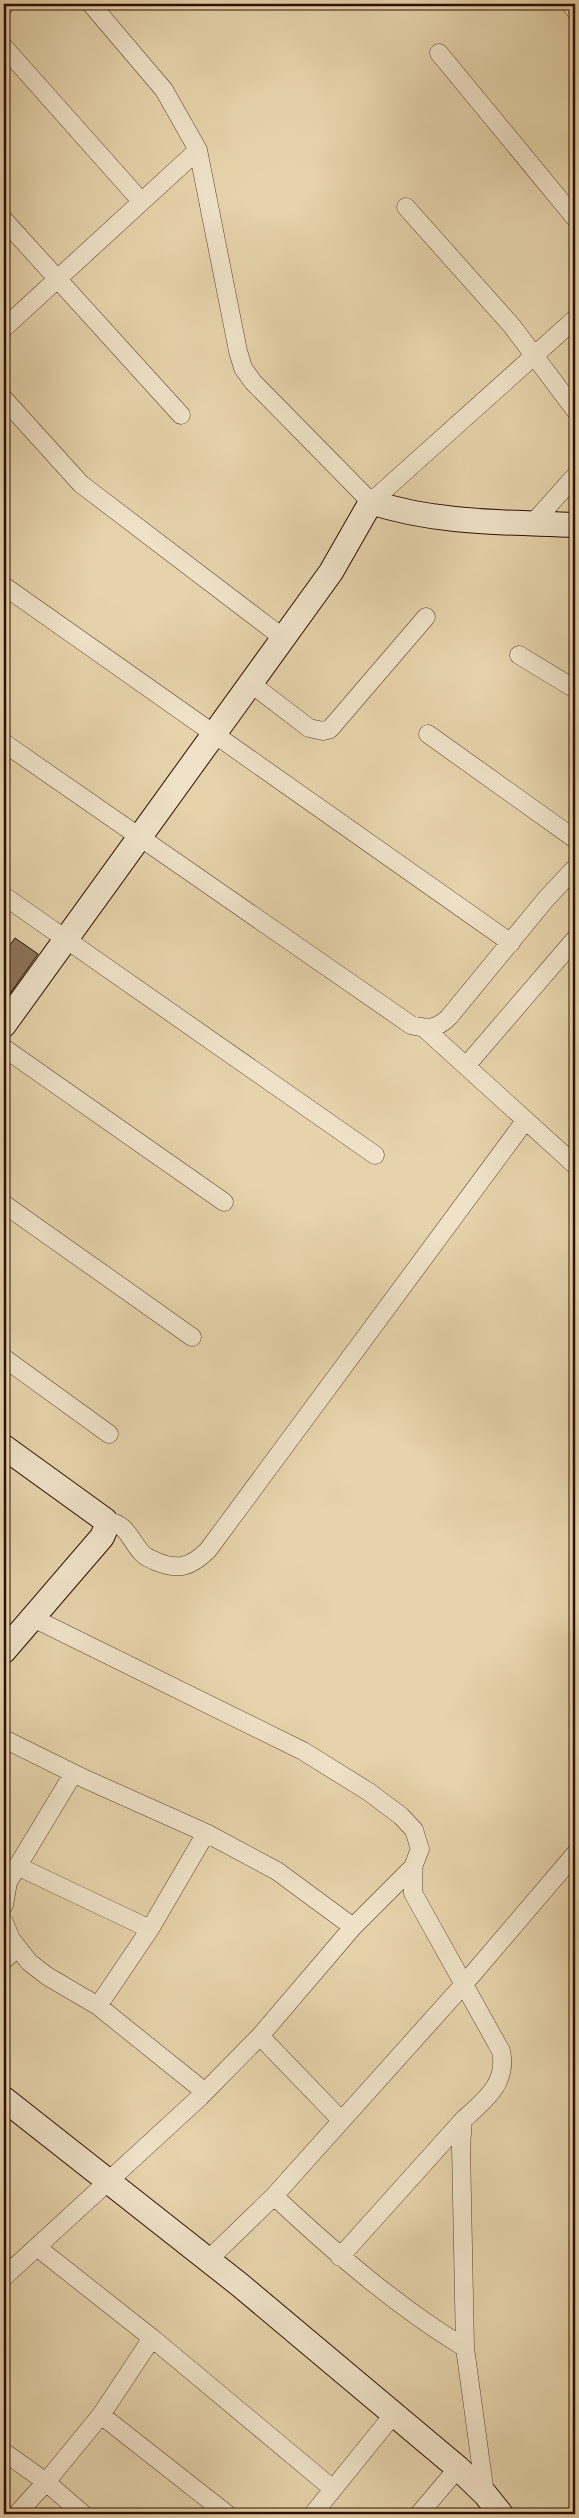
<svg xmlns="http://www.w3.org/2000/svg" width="579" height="2518" viewBox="0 0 579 2518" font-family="'Gentium Book Plus',serif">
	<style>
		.building { fill: #8d7459; stroke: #2c0e01 }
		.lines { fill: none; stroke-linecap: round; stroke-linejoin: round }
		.street-casing { stroke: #5a3f2c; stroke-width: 19 }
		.secondary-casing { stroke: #2c0e01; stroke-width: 26 }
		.street { stroke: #efe2c8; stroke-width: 18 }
		.secondary { stroke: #efe2c8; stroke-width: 24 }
	</style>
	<rect width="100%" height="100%" fill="#e6d3ab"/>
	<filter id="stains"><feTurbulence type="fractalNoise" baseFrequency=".004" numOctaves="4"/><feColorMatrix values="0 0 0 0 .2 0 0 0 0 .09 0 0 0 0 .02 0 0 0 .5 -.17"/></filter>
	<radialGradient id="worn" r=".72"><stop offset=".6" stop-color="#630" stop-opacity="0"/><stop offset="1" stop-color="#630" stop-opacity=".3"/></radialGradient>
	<path class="building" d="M15,938L38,954L4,1002V953Z"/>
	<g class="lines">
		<g class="street-casing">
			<path id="street" d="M91,4L164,90L198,150L238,351L243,368L253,382L371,502L575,319
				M570,4L575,10
				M4,6L6,4
				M4,47L141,201
				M439,53L575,218
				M406,207L512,326L575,410
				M4,220L181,415
				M4,328L198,150
				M4,399L81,484L282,637
				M533,523L575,476
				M4,586L511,943
				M519,655L575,689
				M250,683L309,728L323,731L330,729L426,617
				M428,734L575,839
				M4,743L411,1025C427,1029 436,1030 449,1017L546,899L575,868
				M4,896L375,1155
				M424,1028L575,1165
				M4,1048L224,1202
				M466,1066L575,939
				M4,1204L192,1337
				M4,1358L109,1434
				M105,1520C129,1525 128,1538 142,1553C145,1557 151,1559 155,1561C178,1571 191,1567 208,1550L525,1121
				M33,1618L303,1751L369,1792L401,1816L414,1830L420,1849L413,1867V1893L501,2051C508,2083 485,2100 463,2120L461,2146L465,2348L485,2494
				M4,1739L83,1778L206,1833L277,1871L353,1927
				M17,1866L150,1929
				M4,1905L8,1882L73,1774
				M4,1922L11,1939L29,1962L47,1976L98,2006L205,2092
				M4,1960L17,1948
				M98,2006L150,1929L206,1833
				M260,2036L340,2119
				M274,2196C334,2252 395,2305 465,2348
				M38,2248L152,2338L333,2489
				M340,2257L463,2120
				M207,2261L274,2196L465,1983L575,1854
				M4,2277L200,2097L260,2036L353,1927L413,1867
				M101,2415L227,2514
				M4,2452L46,2482L83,2514
				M17,2514L46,2482L101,2415L152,2338
				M313,2514L393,2415
				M419,2514L458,2468"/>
		</g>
		<g class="secondary-casing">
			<path id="secondary" d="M4,1025L331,572L371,502C438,524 506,522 575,525
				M4,1447L105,1520L106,1528L102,1537L4,1651
				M4,2099L240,2285L458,2468L485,2494L501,2514"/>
		</g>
		<use href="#street" class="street"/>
		<use href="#secondary" class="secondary"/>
	</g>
	<rect width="579" height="2518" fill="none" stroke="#e6d3ab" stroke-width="20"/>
	<rect x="5" y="5" width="569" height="2508" fill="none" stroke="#2c0e01" stroke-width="2.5"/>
	<rect x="10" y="10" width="559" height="2498" fill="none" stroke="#2c0e01"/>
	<rect width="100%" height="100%" filter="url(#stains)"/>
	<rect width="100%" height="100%" fill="url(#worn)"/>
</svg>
